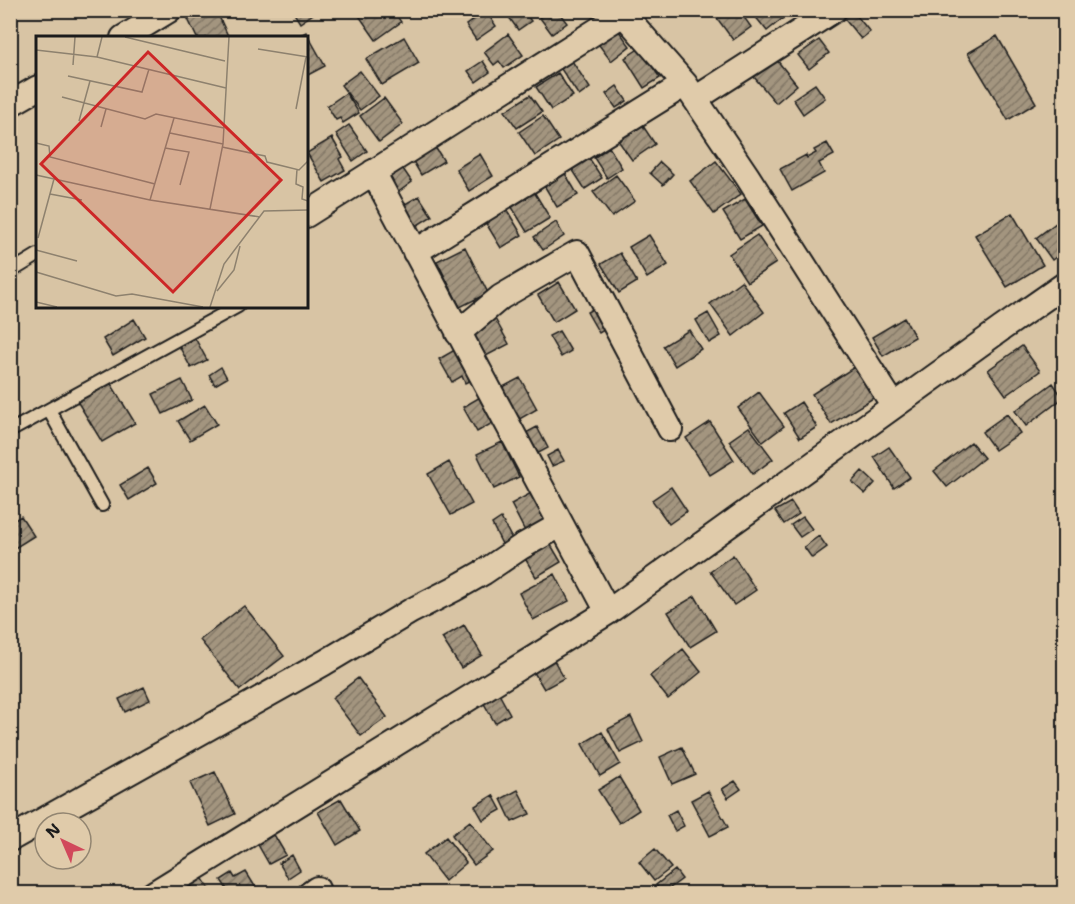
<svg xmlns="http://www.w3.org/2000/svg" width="1075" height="904" viewBox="0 0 1075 904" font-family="'Shantell Sans',sans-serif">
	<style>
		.building { fill: url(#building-hatch); stroke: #1c1c1c; stroke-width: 1.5 }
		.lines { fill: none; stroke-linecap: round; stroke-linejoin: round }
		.lane-casing { stroke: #1c1c1c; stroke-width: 16 }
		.street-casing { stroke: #1c1c1c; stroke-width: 28 }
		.lane { stroke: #e0cbaa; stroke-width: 12 }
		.street { stroke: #e0cbaa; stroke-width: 24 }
		.inset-road { fill: none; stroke: #8d816e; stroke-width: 1.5 }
		.view { fill: #cd2727; fill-opacity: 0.15; stroke: #cd2727; stroke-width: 3 }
		.inset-edge { fill: none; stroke: #1c1c1c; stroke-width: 3 }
	</style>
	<defs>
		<pattern id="building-hatch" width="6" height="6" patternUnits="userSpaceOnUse" patternTransform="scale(1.5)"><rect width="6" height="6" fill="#a3957f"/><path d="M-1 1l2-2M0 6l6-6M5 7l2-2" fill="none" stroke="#847967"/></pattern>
	</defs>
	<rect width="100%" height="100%" fill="#d8c4a4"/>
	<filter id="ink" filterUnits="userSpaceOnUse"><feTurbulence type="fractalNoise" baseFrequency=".0167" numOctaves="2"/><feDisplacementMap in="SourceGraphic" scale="12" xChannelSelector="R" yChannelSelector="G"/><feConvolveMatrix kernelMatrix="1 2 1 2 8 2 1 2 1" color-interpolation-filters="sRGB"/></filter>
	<g filter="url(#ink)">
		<path class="building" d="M205,10H216L229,38H197L188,19Z
			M292,10H319L300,23Z
			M355,10H393L401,22L376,40Z
			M504,10H523L531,21L518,30Z
			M534,10H557L567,23L552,34Z
			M711,10H739L751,27L733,40Z
			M750,10H777L783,18L767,31Z
			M848,10H852L870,32L861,39L842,16Z
			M486,11L496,26L476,40L466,25Z
			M613,23L630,46L611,61L593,37Z
			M306,32L325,66L306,76V38H295Z
			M508,34L523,55L504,68L499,61L494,65L484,52Z
			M997,36L1036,103L1008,120L968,53Z
			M404,37L419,63L382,85L366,59Z
			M819,40L829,53L809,69L798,55Z
			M640,48L660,78L644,88L625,58Z
			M776,59L797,85L776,103L754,77Z
			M483,61L490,72L476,82L468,71Z
			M572,61L590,88L579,96L561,69Z
			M360,71L379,96L360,110L341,85Z
			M558,73L573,96L551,110L536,87Z
			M815,84L825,98L803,114L793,99Z
			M617,86L627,101L616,108L606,94Z
			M346,93L359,113L343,123L340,118L336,120L327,106Z
			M530,95L542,112L517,128L505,111Z
			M384,98L403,124L379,142L360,116Z
			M543,116L559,140L535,156L519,132Z
			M641,123L655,144L632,160L617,139Z
			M349,125L367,151L353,161L336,134Z
			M332,138L343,157L339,159L345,170L324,182L307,153Z
			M827,143L834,155L819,163L824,173L792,191L780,169L806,155L807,158L816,153L814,150Z
			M433,144L444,161L421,175L411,158Z
			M609,147L622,168L607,178L594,158Z
			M480,154L493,176L469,191L456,169Z
			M589,158L602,178L585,189L572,169Z
			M716,161L741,194L714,214L690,181Z
			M660,162L673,174L663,185L650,173Z
			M399,163L412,182L393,196L379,176Z
			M563,170L578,195L557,207L542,182Z
			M616,175L635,201L612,217L593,192Z
			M533,190L550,218L527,232L510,204Z
			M419,196L432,216L413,228L400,207Z
			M745,199L762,226L740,239L723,212Z
			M505,207L522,235L501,248L484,220Z
			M1012,213L1043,265L1007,287L975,235Z
			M1064,217V251L1052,260L1036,238Z
			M556,222L564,236L543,250L534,237Z
			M649,235L668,265L647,278L629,247Z
			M757,235L776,263L747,282L729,254Z
			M465,247L488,293L460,307L437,261Z
			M620,253L637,282L619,293L601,264Z
			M741,281L764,312L733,336L710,304Z
			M559,282L575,309L554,322L538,295Z
			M598,306L609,327L599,333L587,312Z
			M708,313L721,336L709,343L696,320Z
			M494,317L509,344L484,357L469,330Z
			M904,318L915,337L883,356L872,337Z
			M134,319L145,337L113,356L103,339Z
			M689,330L701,349L675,366L663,346Z
			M559,331L571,351L561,357L549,336Z
			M195,338L207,360L191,368L179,346Z
			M1022,346L1040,371L1006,395L988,370Z
			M460,347L477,377L465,383L462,376L452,382L439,359Z
			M856,366L875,397L831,424L812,394Z
			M221,367L227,378L215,385L209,375Z
			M520,378L537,409L516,421L499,389Z
			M182,380L192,400L163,414L153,394Z
			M110,382L135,423L102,442L77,401Z
			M1053,383L1063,398L1026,426L1015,411Z
			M759,392L784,426L763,442L738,408Z
			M482,396L496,421L477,432L463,407Z
			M801,402L817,427L800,438L784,413Z
			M205,405L217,424L190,440L178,421Z
			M1007,414L1020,433L995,450L982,432Z
			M710,422L734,460L710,475L686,438Z
			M537,427L548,448L533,456L522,435Z
			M749,427L773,459L753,474L729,441Z
			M502,442L519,477L494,489L477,454Z
			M971,442L984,458L947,487L934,471Z
			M889,447L910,477L894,488L874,457Z
			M558,450L564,461L552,466L547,456Z
			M449,462L472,504L451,515L428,474Z
			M148,468L157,483L129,500L120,485Z
			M862,471L875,483L865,494L852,482Z
			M671,487L687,511L669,524L652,500Z
			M533,492L549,524L527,535L511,504Z
			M791,502L799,514L784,524L775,511Z
			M21,516L34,536L10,551V523Z
			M803,517L812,529L800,537L791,525Z
			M501,518L513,541L503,546L492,524Z
			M819,536L827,547L812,558L804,547Z
			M548,540L561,562L536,577L523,555Z
			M733,555L756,590L734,605L710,571Z
			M555,574L569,601L533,620L519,593Z
			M695,596L716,631L690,647L668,612Z
			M244,606L284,656L240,690L200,640Z
			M464,625L482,655L461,668L442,638Z
			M683,649L701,672L668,699L650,676Z
			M552,657L564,678L544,689L532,669Z
			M358,678L387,717L361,736L332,698Z
			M144,687L150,700L125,712L119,699Z
			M498,692L510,714L495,723L482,700Z
			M631,717L643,742L620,753L608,729Z
			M602,732L620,764L600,776L582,744Z
			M682,747L695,774L672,784L660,757Z
			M215,772L235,814L210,826L190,783Z
			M619,777L639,810L619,823L598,790Z
			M735,781L741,789L728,798L722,789Z
			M518,790L530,814L512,822L501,799Z
			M708,791L728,827L710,836L691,800Z
			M493,795L501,810L483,820L475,806Z
			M341,799L360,831L337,845L318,812Z
			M676,810L684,826L675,831L667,815Z
			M470,821L493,851L474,865L452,835Z
			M273,833L286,855L269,864L257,843Z
			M446,837L466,863L445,881L424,854Z
			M655,849L671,868L654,881L639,862Z
			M292,855L300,870L288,878L279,863Z
			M675,870L682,879L662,894L656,885Z
			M246,872L259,893L262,891L264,894H230L221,880L232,873L235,878Z
			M201,876L212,893L190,894L186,885Z"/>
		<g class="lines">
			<g class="lane-casing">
				<path id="lane" d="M10,272L38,255
					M49,410L102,505
					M10,431L238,306"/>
			</g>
			<g class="street-casing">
				<path id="street" d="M620,10L685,84L747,176L894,406
					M123,38L169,10
					M695,99L834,10
					M10,104L38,88
					M373,172L608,612
					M306,215L623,14
					M415,252L685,84
					M458,333L501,297L577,253L670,429
					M10,839L324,663L411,611L454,589L484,572L521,547L560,525
					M153,894L608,612L1001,329L1064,285
					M310,894L317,889"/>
			</g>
			<use href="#lane" class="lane"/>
			<use href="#street" class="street"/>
		</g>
	</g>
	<g transform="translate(36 36)">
		<rect width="272" height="272" fill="#d8c4a4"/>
		<path class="inset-road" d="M89,1L189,25M222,13L272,21M0,14L61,21L190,52M61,21L66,1M37,29L39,1M32,40L106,56L113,33M26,61L109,83L120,78L188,92M260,73L270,21M43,85L54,45M65,91L70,73M134,97L187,108M0,107L13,110L14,121L119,148M186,111L229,120L231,126L263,134L272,125M129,112L153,116L144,149M261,133L260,148L267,151L266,163L272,165M0,139L114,164L224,181M14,158L46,164M114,164L138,82M174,173L187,108L193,1M2,202L18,143M0,214L41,225M0,236L80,260L96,258L167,271M181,255L198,234L204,210M0,266L21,271M174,271L188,228L228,175L272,174"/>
		<path class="view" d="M112,16L245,144L137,256L5,128Z"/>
		<rect width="272" height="272" class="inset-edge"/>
	</g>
	<rect width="1075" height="904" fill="none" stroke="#e0cbaa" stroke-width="36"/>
	<rect x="18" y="18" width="1039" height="868" fill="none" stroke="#1c1c1c" stroke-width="2" filter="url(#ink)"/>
	<g transform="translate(63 841) rotate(316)"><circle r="28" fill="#e0cbaa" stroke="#928571" stroke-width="1.5"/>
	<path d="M0-4.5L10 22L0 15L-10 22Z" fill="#d1495b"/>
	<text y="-9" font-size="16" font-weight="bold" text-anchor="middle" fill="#1c1c1c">N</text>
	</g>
</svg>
